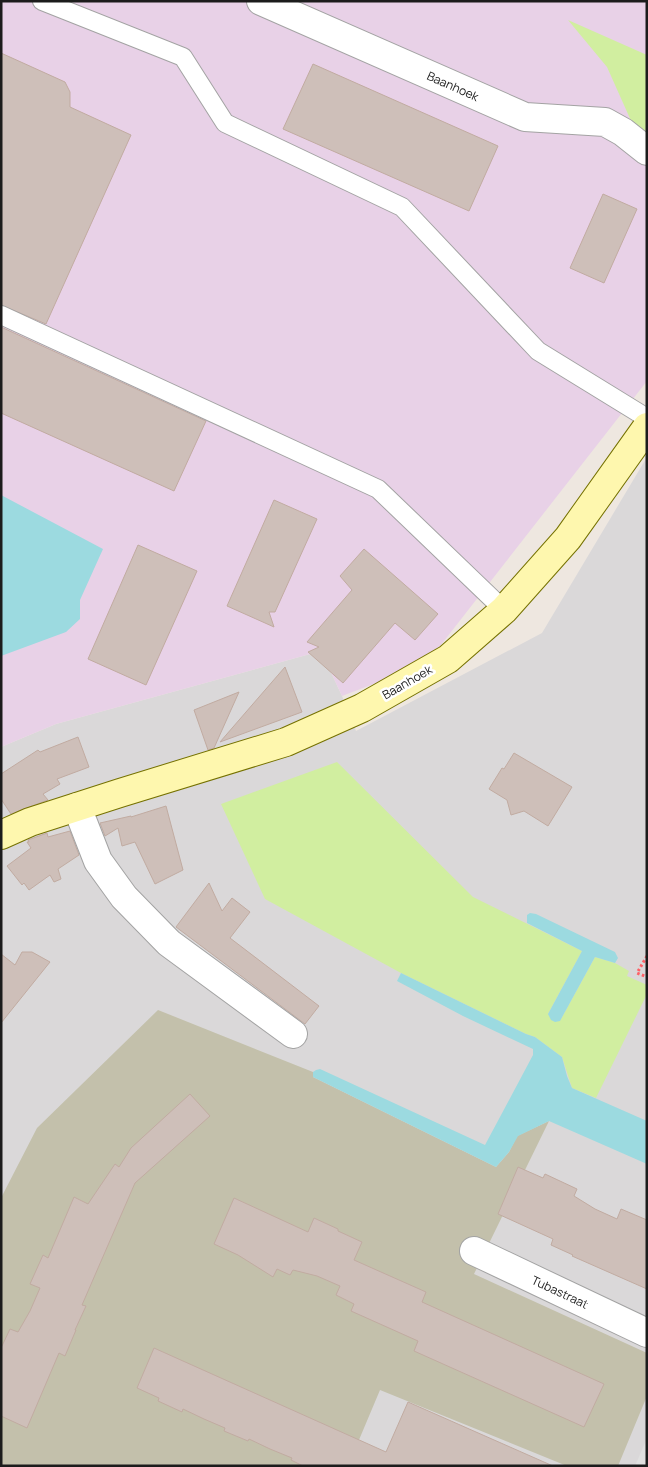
<svg xmlns="http://www.w3.org/2000/svg" width="648" height="1467" viewBox="0 0 648 1467" font-family="Manrope,sans-serif">
	<style>
		.residential { fill: #dad8d9 }
		.industrial { fill: #e8d1e7 }
		.construction { fill: #c3c0ab }
		.grass { fill: #d1eea0 }
		.parking { fill: #e0e0e0 }
		.water { fill: #9cdae0 }
		.building { fill: #cebfb9; stroke: #c1aba1 }
		.lines { fill: none; stroke-linecap: round; stroke-linejoin: round }
		.lane-casing { stroke: #a3a3a3; stroke-width: 20 }
		.street-casing { stroke: #a3a3a3; stroke-width: 30 }
		.secondary-casing { stroke: #757100; stroke-width: 30 }
		.path { stroke: #ff6066; stroke-width: 3; stroke-dasharray: 2.5 2.5; stroke-linecap: butt }
		.lane { stroke: #fff; stroke-width: 18 }
		.street { stroke: #fff; stroke-width: 28 }
		.secondary { stroke: #fef7ae; stroke-width: 28 }
		.labels { text-anchor: middle; dominant-baseline: central; stroke-width: 5; stroke-linejoin: round; paint-order: stroke }
		.street-label { font-size: 12px; fill: #1c1c1c; stroke: #fff }
	</style>
	<rect width="100%" height="100%" fill="#eee7e0"/>
	<path class="residential" d="M647,457V1466H1V747L56,724L321,651L342,696L356,731L542,633Z"/>
	<path class="industrial" d="M1,1H647V381L426,664L342,696L321,651L56,724L1,747Z"/>
	<path class="construction" d="M158,1010L313,1072V1077L496,1167L509,1152L517,1136L549,1121L474,1274L647,1353V1396L618,1466H567L380,1390L348,1466H1V1198L37,1128Z"/>
	<path class="grass" d="M568,20L647,55V132L632,123L607,67Z
		M337,762L473,897L582,951L548,1014L561,1019L595,957L615,963L629,971L627,976L647,985V994L596,1098L572,1088L562,1057L535,1037L526,1034L401,973L265,899L221,804Z"/>
	<path class="parking" d="M647,1438V1466H635Z"/>
	<path class="water" d="M1,495L103,549L80,600V619L66,632L1,656Z
		M530,913L536,914L615,952L618,958L615,963L595,957L560,1021L555,1022L551,1020L548,1014L582,951L527,923V915Z
		M401,973L526,1034L535,1037L562,1057L567,1076L572,1088L647,1121V1164L549,1121L518,1136L509,1152L496,1167L313,1077V1072L316,1070L320,1069L485,1145L533,1055V1049L463,1016L397,981Z"/>
	<path class="building" d="M1,53L65,82L70,92V107L131,135L46,324L1,305Z
		M313,64L498,146L469,211L283,129Z
		M603,194L637,209L604,283L570,268Z
		M1,327L206,421L174,491L1,413Z
		M274,500L317,519L275,612H269L274,627L227,606Z
		M138,545L197,571L146,685L88,659Z
		M364,549L438,614L415,640L395,623L343,683L308,652L319,647L307,642L352,590L340,576Z
		M285,667L302,712L220,742Z
		M239,692L214,748L208,750L194,710Z
		M78,737L89,767L57,779L60,784L43,794L48,800L11,814L1,799V774L38,750L40,752Z
		M514,753L572,787L548,826L524,811L511,815L507,800L489,789L502,768L504,769Z
		M166,806L183,870L155,884L135,842L122,846L118,828L105,836L100,823L131,816V817Z
		M70,831L79,855L58,869L61,879L54,882L50,875L29,890L24,883L22,885L7,866L31,848L27,842H29L28,840L47,833L48,837Z
		M209,883L222,911L232,898L250,912L230,938L319,1006L305,1024L176,927Z
		M22,952H32L50,962L1,1023V954L15,965Z
		M190,1094L210,1116L135,1183L82,1305L86,1306L75,1330H76L65,1356L59,1353L27,1428L1,1416V1348L10,1329L18,1332L30,1311L40,1288L30,1284L43,1255L48,1258L74,1197L88,1204L115,1164L119,1167L131,1148Z
		M518,1167L543,1178L545,1174L577,1189L574,1196L595,1209L617,1219L621,1209L647,1220V1289L572,1256L573,1255L551,1245L553,1239L498,1214Z
		M234,1198L308,1232L314,1218L338,1229V1231L362,1242L354,1260L426,1292L422,1302L604,1384L584,1427L414,1351L418,1341L351,1311L354,1304L336,1295L340,1286L317,1276L293,1270L290,1275L277,1269L273,1277L238,1255L214,1244Z
		M154,1348L386,1452L408,1402L553,1466H303L291,1460L292,1458L270,1449L249,1439L248,1441L224,1431L225,1428L204,1419L183,1409L182,1412L158,1401L159,1398L137,1388Z"/>
	<g class="lines">
		<g class="lane-casing">
			<path id="lane" d="M42,1L183,57L225,123L402,207L538,351L647,418
				M1,315L378,489L504,610"/>
		</g>
		<g class="street-casing">
			<path id="street" d="M261,1L525,117L605,122L623,132L647,151
				M77,807L98,861L124,897L169,943L293,1034
				M474,1251L647,1333"/>
		</g>
		<g class="secondary-casing">
			<path id="secondary" d="M1,835L30,822L120,793L286,742L362,708L448,659L504,610L568,538L647,427"/>
		</g>
		<path class="path" d="M647,956L637,973L647,977"/>
		<use href="#lane" class="lane"/>
		<use href="#street" class="street"/>
		<use href="#secondary" class="secondary"/>
	</g>
	<g class="labels">
		<g class="street-label">
			<text transform="translate(453 86) rotate(24)">Baanhoek</text>
			<text transform="translate(407 682) rotate(-30)">Baanhoek</text>
			<text transform="translate(560 1292) rotate(25)">Tubastraat</text>
		</g>
	</g>
	<rect width="648" height="1467" fill="none" stroke="#1c1c1c" stroke-width="5"/>
</svg>
